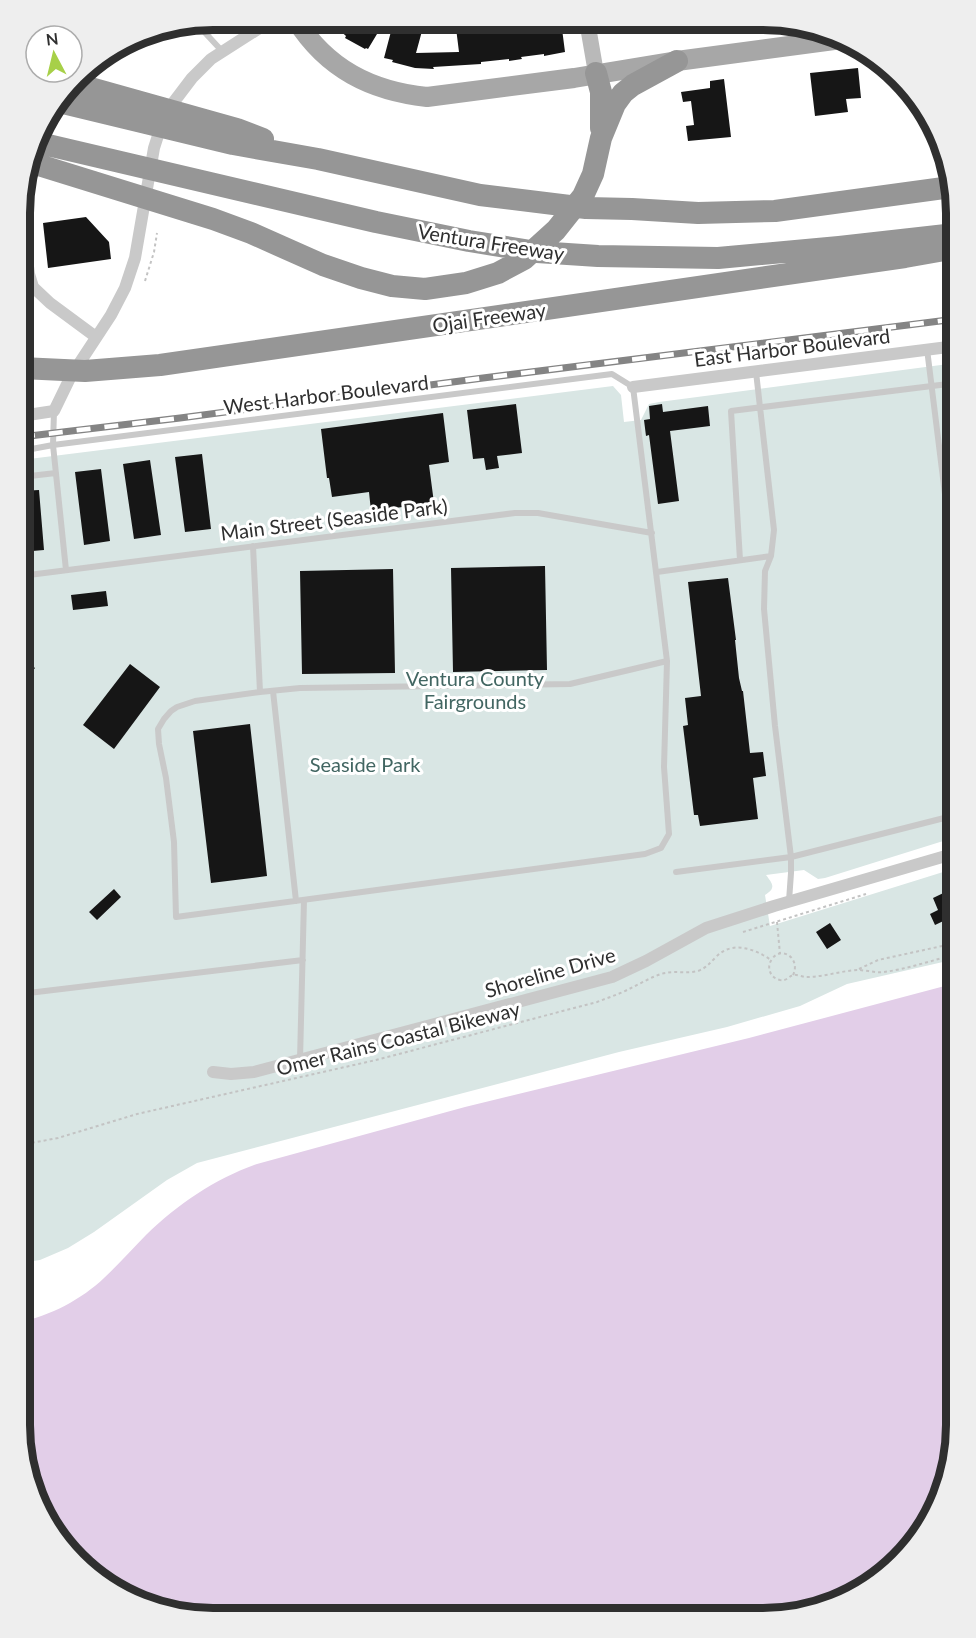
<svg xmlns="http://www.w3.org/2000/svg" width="976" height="1638" viewBox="0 0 976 1638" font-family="Lato,sans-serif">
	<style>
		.green { fill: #d9e6e4 }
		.water { fill: #e2cee8 }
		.building { fill: #161616 }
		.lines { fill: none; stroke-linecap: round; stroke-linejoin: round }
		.path { stroke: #c3c3c3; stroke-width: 2; stroke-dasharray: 3 3; stroke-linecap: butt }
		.lane { stroke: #c9c9c9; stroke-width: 6 }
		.street { stroke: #c9c9c9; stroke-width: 12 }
		.secondary { stroke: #b9b9b9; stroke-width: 16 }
		.primary { stroke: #a7a7a7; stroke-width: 20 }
		.highway { stroke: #969696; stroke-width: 22 }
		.rail-casing { stroke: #848484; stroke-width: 7 }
		.rail { stroke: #fff; stroke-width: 4.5; stroke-dasharray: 14; stroke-linecap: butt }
		.labels { text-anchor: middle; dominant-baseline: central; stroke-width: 6; stroke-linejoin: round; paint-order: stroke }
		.street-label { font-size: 20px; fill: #2f2f2f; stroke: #fff }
		.park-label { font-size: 20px; fill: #426662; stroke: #fff }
		.rim { fill: none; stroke: #2f2f2f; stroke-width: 8 }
	</style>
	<rect width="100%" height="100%" fill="#fff"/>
	<path class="green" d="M956,363V837L825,878L818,879L804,870L766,875C772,883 777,888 765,895L770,926L956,868V959L847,984L800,1006L727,1027L619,1052L197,1163L167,1180L94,1232L68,1248L40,1260L20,1263L21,460L613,386L621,395L624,422L641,420L649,404L659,402Z"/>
	<path class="water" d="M956,983V1438L942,1499L917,1542L837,1604L763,1618L188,1617L95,1578L34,1499L20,1425V1322C50,1316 82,1299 104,1278C119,1264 132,1249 146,1235C178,1204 215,1179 257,1164L465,1107L749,1038Z"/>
	<path class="building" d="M328,20H377L383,24L368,49L366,48L365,49L345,38L346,36Z
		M394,20H425L416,53L459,52L455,20H484L485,27L536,20L561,21L565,52L544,56V54L521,57L522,59L509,61V59L481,62V64L433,67L434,69L415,68L392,62L393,60L384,58Z
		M858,68L861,98L846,99L848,112L815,116L810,73Z
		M724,79L731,137L688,141L686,126L694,125L691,101L683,102L681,92L710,88V81Z
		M86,217L109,242L111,259L48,268L43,223Z
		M516,404L522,453L497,456L499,468L486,470L484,458L473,459L467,410Z
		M662,404L663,412L708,406L710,426L670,431L679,501L658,504L649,435L646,436L644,420L650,419L649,406Z
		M443,413L449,462L429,465L434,503L371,511L369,492L332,497L329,478H327L321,429Z
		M202,454L211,529L185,532L175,457Z
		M150,460L161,535L134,539L123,464Z
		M101,469L110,541L84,545L75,472Z
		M39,490L44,550L21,552V491Z
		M545,566L547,670L453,672L451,568Z
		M393,569L395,673L302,674L300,571Z
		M728,578L736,640H735L739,678L742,691H743L750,753L763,752L766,776L753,778L758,819L700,826L698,815H694L683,726L688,725L685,698L701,696L688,582Z
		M106,591L108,606L73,610L71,595Z
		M21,657L35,668L20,686L21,660Z
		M130,664L160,687L114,749L83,725Z
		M250,724L267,876L211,883L193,731Z
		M956,887V915L935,925L930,914L938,910L933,898Z
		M114,889L121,897L97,920L89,912Z
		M830,923L841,940L827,949L816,932Z"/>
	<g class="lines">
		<path class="path" d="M145,281L154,252L157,233
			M777,922L780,954
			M743,932L866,894
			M859,969L878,960L956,943
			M793,975C801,959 782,945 772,959C766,967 770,978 780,980C787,981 788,977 793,975C796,974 803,977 806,977C824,977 840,971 857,970C866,970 875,973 884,972C907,969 934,960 956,954
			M20,1145L58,1138L137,1114L376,1060L597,1002C607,998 617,995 627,990C638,985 649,978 661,974C673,970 686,974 698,971C706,968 710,963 716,957C732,940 755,949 771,960"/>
		<path class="lane" d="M196,23L222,51
			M927,349L956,583
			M756,372L774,530L771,556L765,571L764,609L775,726L791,857V873L789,901
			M54,411L53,445L66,570
			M21,451L53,445L612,374L633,387L667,661L664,767L669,834L661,848L645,854L176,917L174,842L166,778L159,744L158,729L164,719L171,711L177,707L195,701L260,692L300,688L570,684L667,661
			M21,477L56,473
			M253,546L260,692
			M740,560L731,411L956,383
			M657,572L771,556
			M21,576L515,513H538L652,533
			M273,691L296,901
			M676,872L791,857L956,815
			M20,994L303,960
			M300,1060L304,900"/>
		<path class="street" d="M796,24L798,44
			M21,213L29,274L33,287L50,303L96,337
			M633,387L956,346
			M21,416L54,411L71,376L111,315L125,288L135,258L154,148L163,120L170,107L192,78L211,59L272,20
			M213,1072L231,1074L254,1072L612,977L646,961L706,928L774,906L956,853"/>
		<path class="secondary" d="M587,21L596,73"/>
		<path class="primary" d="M296,20C327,69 371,91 427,97L574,78L677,61L834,40"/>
		<path class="highway" d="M596,73L601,92V128
			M73,83L237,129L263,139
			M59,102L233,144L318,159L480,195L586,208L632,209L698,213L775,211L951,187
			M35,142L376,222L469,241L537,252L598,256L718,258L839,247L955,234
			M29,162L213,219L251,233L323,265L361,278L392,286L425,289L466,283L498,273L524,259L556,230L583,196L593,174L601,138L615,104L623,93L633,85L677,61
			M21,368L85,371L160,365L905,257L956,248"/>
		<g class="rail-casing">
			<path id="rail" d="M21,437L180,418L483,378L956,319"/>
		</g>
		<use href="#rail" class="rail"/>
	</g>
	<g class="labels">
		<g class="street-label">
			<text transform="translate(491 242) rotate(9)">Ventura Freeway</text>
			<text transform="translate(489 317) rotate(-8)">Ojai Freeway</text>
			<text transform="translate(792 347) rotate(-7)">East Harbor Boulevard</text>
			<text transform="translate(326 394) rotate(-7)">West Harbor Boulevard</text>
			<text transform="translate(334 519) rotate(-7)">Main Street (Seaside Park)</text>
			<text transform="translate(550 972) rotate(-16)">Shoreline Drive</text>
			<text transform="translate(398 1038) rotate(-14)">Omer Rains Coastal Bikeway</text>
		</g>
		<g class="park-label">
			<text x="475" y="678">Ventura County<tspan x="475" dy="23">Fairgrounds</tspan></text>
			<text x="365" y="764">Seaside Park</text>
		</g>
	</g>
	<path d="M0 0H976V1638H0ZM213 30H763A183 183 0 0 1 946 213V1425A183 183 0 0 1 763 1608H213A183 183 0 0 1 30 1425V213A183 183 0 0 1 213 30Z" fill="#eee" fill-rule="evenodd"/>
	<path class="rim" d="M213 30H763A183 183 0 0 1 946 213V1425A183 183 0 0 1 763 1608H213A183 183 0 0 1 30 1425V213A183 183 0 0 1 213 30Z"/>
	<g transform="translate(54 54) rotate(353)"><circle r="28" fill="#ffffff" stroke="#acacac" stroke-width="1.5"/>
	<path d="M0-4.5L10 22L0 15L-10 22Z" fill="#a7d048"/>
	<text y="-9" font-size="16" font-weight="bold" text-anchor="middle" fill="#2f2f2f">N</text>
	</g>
</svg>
